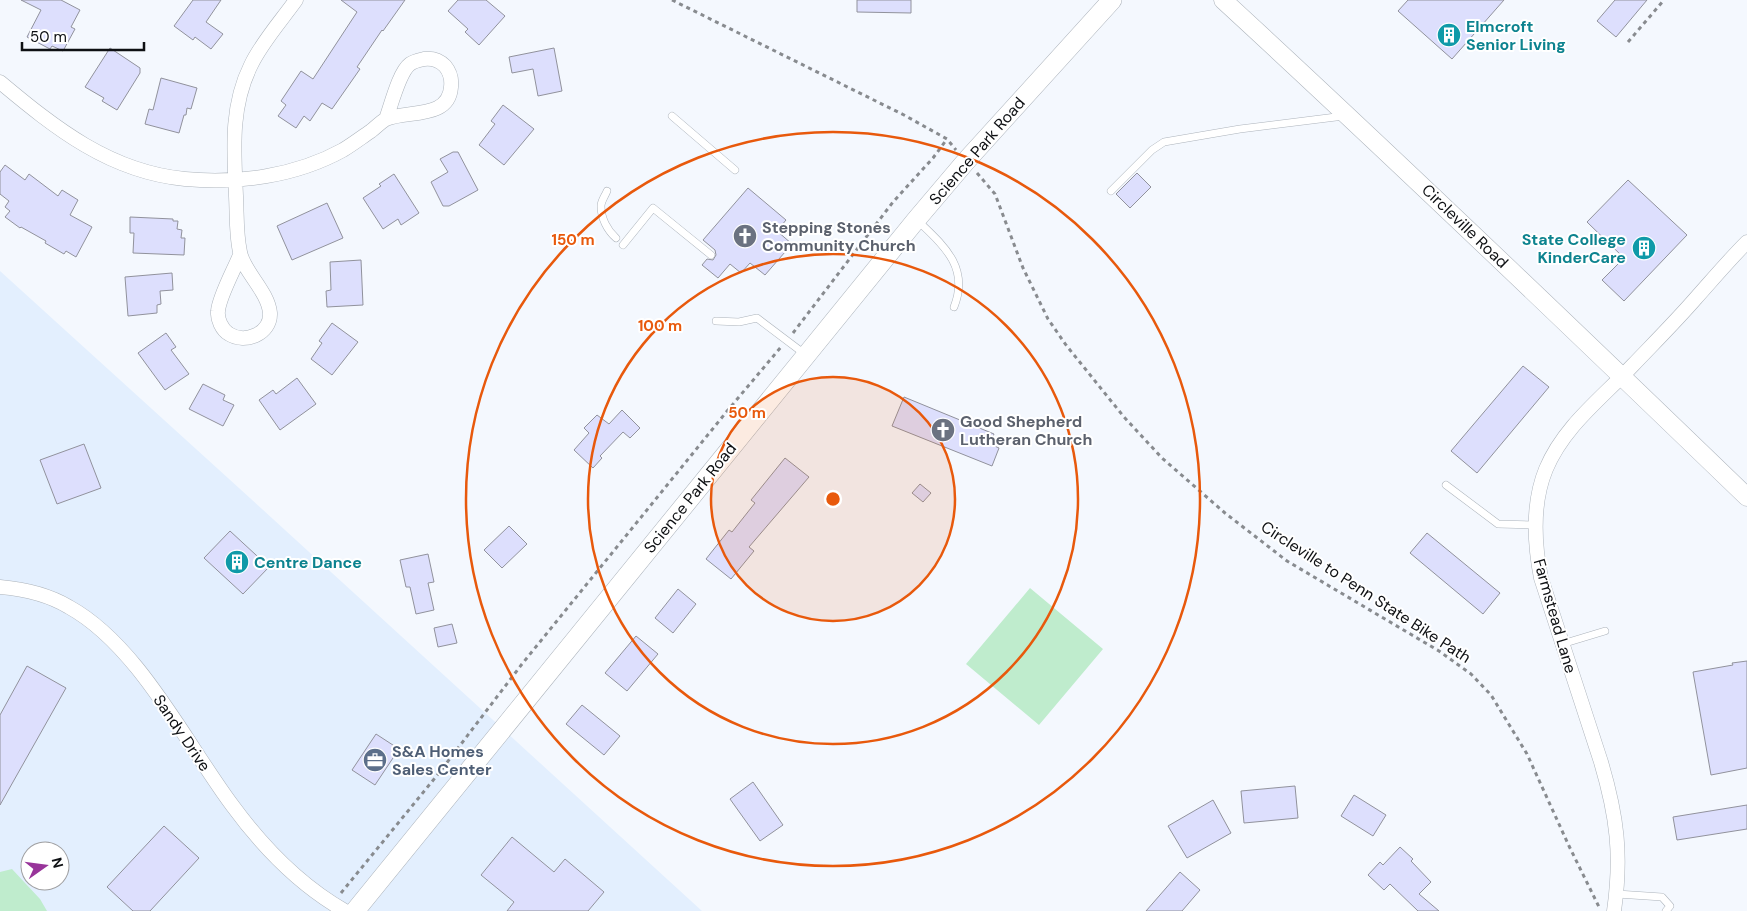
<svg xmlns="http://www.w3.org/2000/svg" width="1747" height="911" viewBox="0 0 1747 911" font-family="'DM Sans',sans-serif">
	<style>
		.built { fill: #e3effe; fill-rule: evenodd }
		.green { fill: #bfeccd }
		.building { fill: #dddffd; stroke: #91929c }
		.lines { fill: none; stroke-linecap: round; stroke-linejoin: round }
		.service-casing { stroke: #acb3bb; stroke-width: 8 }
		.minor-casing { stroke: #acb3bb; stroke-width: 15 }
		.tertiary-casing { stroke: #acb3bb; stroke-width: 19 }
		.secondary-casing { stroke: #acb3bb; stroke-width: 20 }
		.path { stroke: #888b8f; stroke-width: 3; stroke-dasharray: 4 4; stroke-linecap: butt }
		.service { stroke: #fff; stroke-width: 7 }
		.minor { stroke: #fff; stroke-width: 14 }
		.tertiary { stroke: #fff; stroke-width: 18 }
		.secondary { stroke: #fff; stroke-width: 19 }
		.ring { fill: none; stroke: #e8590c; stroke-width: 2.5 }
		.labels { text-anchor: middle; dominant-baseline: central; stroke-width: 4; stroke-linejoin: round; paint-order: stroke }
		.culture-label { font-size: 16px; font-weight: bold; fill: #0d838f; stroke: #fff; text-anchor: start }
		.street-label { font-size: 16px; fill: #0e1013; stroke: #fff }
		.worship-label { font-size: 16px; font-weight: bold; fill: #5b616d; stroke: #fff; text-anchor: start }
		.service-label { font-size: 16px; font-weight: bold; fill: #4e5e75; stroke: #fff; text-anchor: start }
		.centre { fill: #e8590c; stroke: #fff; stroke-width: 2.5 }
		.ring-label { font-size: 15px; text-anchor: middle; font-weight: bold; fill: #e8590c; stroke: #fff; stroke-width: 4; stroke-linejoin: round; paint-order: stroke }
	</style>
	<rect width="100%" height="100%" fill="#f4f8fe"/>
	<path class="built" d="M0,271L262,509L702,911H0ZM30,851H60V881H30Z"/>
	<path class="green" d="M1030,588L1103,649L1039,725L966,664Z
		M12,869L40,899L47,911H0V872Z"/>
	<path class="building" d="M21,0H61L80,10L71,27L75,29L63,51L52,46L50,49L27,37L41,10Z
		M193,0H221L206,22L223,34L211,49L195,37L193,40L174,26Z
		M341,0H405L383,31L382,30L357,67L360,69L332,109L322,103L310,121L304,116L296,128L278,116L286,105L281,101L301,71L313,79L357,12Z
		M458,0H486L505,16L479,45L465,32L468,29L448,11Z
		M857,0H911V13L857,12Z
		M1408,0H1504L1452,59L1398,11Z
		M1615,0H1647L1616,37L1597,21Z
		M110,48L140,68V73L117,110L102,101L104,98L85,87Z
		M554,48L562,91L538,96L533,69L512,73L509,57Z
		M161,78L197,88L191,109L187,108L186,115H184L179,133L145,124L149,109L153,110Z
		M503,105L534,129L504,165L479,145L495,124L491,121Z
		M453,152H458L478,190L449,206H443L431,182L448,172L440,159Z
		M5,165L25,180L29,174L58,196L62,190L78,200L70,215L92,227L76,257L66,251L64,254L45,243L46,241L21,227L20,228L5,217L10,211L5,207L9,201L0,194V172Z
		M1137,173L1151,187L1130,208L1116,194Z
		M394,174L419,213L401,225L398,219L383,229L363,198L381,186L379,184Z
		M1628,180L1687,235L1624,301L1602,280L1624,258L1587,222Z
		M748,188L786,220L777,231L792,244L765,275L750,263L741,273L730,264L718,278L702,265L707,259L713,260L716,255L715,250L703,240Z
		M327,203L343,238L292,260L277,226Z
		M130,217L173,219V221H178L177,229L182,230L181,238H185L184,255L133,253L134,233H130Z
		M361,260L363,305L327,307L326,291L331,290L330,262Z
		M172,273L173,290L160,291L161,304L157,305V313L128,316L125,277Z
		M332,323L358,342L332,375L311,359L322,343L319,341Z
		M166,333L176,347L171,350L189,374L165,390L138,353Z
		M1523,366L1549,387L1477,473L1451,451Z
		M297,378L316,404L280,430L259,400L273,390L276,394Z
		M203,384L225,395L223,400L234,405L223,426L189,409Z
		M904,397L994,434L990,444L999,448L992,466L892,426Z
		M622,410L640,428L630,438L623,432L600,456L602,458L593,468L574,450L589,433L584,428L597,415L609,424Z
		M84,444L101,488L57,504L40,460Z
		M785,458L809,477L749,547L754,551L731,579L706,559L729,530L732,532L755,503L751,500Z
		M920,484L931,493L923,502L912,493Z
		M509,526L527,544L502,568L484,550Z
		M230,531L269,567L243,594L204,558Z
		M1427,533L1500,593L1483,614L1410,553Z
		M428,554L434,582L428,583L434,610L416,614L410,587H406L400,560Z
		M678,589L696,604L673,633L655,618Z
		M452,624L457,643L438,647L434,628Z
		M636,636L658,654L627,691L605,673Z
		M1747,661V768L1711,775L1693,672L1733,665L1732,663Z
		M27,666L66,688L0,805V715Z
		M582,705L620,736L604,755L566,724Z
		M376,734L399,749L375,785L352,770Z
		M753,782L783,825L760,841L730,799Z
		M1295,786L1298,818L1244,823L1241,791Z
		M1354,795L1386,815L1373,836L1341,816Z
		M1213,800L1231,833L1187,858L1168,826Z
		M1747,805V829L1677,840L1673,817Z
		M164,826L199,858L150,911H133L107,887Z
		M512,837L554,872L565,859L604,892L588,911H507L514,902L481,875Z
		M1400,847L1413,859L1411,861L1431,882L1419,894L1439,911H1418L1390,884L1384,890L1368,875L1380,862L1383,865Z
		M1180,872L1200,890L1182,911H1146Z"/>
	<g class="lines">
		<g class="service-casing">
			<path id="service" d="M672,116L735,170
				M607,191C605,196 601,201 601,206C601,218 607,230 616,238
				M1111,191L1152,150L1164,142L1240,129L1344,116
				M917,220C943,245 970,267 954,307
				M623,245L653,208L711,255
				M716,321L739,322L757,318L806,355
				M1446,485L1498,524L1535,525
				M1562,644L1605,631
				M1617,894L1662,897L1670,906L1666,911"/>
		</g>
		<g class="minor-casing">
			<path id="minor" d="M0,82C55,128 110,172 185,179C238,184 296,176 343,150C353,144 362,137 371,131C376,127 381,122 386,119C408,110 449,119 451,87C452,79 450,72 445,66C439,60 432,58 424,59C420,60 414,61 410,64C399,72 391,106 386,119
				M240,255C234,270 219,297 218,311C217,319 222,330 229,334C245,344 271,334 270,313C268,291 243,271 240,252C236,234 237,214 236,196C234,151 230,107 251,65C262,42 281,21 296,0
				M0,587C23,589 49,595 69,607C138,645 185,742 232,805C262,846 301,886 345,911
				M1614,911C1622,855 1617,816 1601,762L1541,578C1534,542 1532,503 1546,469C1564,426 1602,398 1633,365C1654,343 1676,321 1696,298C1713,279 1729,260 1747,242"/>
		</g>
		<g class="tertiary-casing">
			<path id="tertiary" d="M1223,0C1400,163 1574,330 1747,497"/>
		</g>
		<g class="secondary-casing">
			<path id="secondary" d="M355,911L916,220L966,161L1112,0"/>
		</g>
		<path class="path" d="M672,0L904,115L947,139L956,150
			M1628,42L1664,0
			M977,173L995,194L1023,268L1048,319L1066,345L1124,417L1162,458L1225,513L1287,561L1439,651L1471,674L1491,695L1527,754L1569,846L1600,909
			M793,333L893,202L933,158L947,139
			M341,893L439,773L522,664L728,410L781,347"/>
		<use href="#service" class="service"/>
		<use href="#minor" class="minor"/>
		<use href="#tertiary" class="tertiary"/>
		<use href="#secondary" class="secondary"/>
	</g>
	<circle cx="833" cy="499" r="122" fill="#e8590c" fill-opacity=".12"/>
	<g class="ring">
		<circle cx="833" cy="499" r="122"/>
		<circle cx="833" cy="499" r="245"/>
		<circle cx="833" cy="499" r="367"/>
	</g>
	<defs>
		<g id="building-disc" transform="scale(1.25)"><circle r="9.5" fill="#0f9aa8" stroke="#fff"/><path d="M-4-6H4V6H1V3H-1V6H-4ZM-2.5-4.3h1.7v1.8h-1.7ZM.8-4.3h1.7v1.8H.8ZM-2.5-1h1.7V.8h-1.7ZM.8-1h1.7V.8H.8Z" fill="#fff"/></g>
		<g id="church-disc" transform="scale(1.25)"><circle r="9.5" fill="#6b7280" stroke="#fff"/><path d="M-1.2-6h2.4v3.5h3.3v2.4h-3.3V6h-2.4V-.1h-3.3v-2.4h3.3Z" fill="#fff"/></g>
		<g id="office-disc" transform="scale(1.25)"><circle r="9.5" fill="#5c6f8a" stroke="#fff"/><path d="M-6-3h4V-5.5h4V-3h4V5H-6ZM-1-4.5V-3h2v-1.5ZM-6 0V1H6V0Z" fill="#fff"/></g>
	</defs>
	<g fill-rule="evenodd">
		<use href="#building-disc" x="1449" y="35"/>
		<use href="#church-disc" x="745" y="236"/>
		<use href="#building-disc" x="1644" y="248"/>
		<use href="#church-disc" x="943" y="430"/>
		<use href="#building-disc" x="237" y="562"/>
		<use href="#office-disc" x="375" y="760"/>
	</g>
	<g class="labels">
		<g class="culture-label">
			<text x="1466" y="26">Elmcroft<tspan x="1466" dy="18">Senior Living</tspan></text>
			<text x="1626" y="239" text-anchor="end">State College<tspan x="1626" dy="18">KinderCare</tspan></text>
			<text x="254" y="562">Centre Dance</text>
		</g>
		<g class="street-label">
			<text transform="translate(977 151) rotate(-49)">Science Park Road</text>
			<text transform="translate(1465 226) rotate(44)">Circleville Road</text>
			<text transform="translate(690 498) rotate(-51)">Science Park Road</text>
			<text transform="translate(1366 592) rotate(33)">Circleville to Penn State Bike Path</text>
			<text transform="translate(1555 616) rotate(74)">Farmstead Lane</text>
			<text transform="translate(182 733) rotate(56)">Sandy Drive</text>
		</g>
		<g class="worship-label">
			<text x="762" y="227">Stepping Stones<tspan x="762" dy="18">Community Church</tspan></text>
			<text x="960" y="421">Good Shepherd<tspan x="960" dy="18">Lutheran Church</tspan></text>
		</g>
		<g class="service-label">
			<text x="392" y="751">S&amp;A Homes<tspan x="392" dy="18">Sales Center</tspan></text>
		</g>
	</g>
	<circle cx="833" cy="499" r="8" class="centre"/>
	<g class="ring-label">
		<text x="573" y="245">150 m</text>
		<text x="660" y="331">100 m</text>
		<text x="747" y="418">50 m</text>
	</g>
	<g transform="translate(45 866) rotate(76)"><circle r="24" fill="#ffffff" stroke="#9f9fa1"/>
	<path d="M0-4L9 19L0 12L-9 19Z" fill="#98349a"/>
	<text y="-8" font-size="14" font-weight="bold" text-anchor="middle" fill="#0e1013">N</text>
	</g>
	<path d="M22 42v8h122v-8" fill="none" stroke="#0e1013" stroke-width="2.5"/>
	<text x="30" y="42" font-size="15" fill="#0e1013" stroke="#ffffff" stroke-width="4" paint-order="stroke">50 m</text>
</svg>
